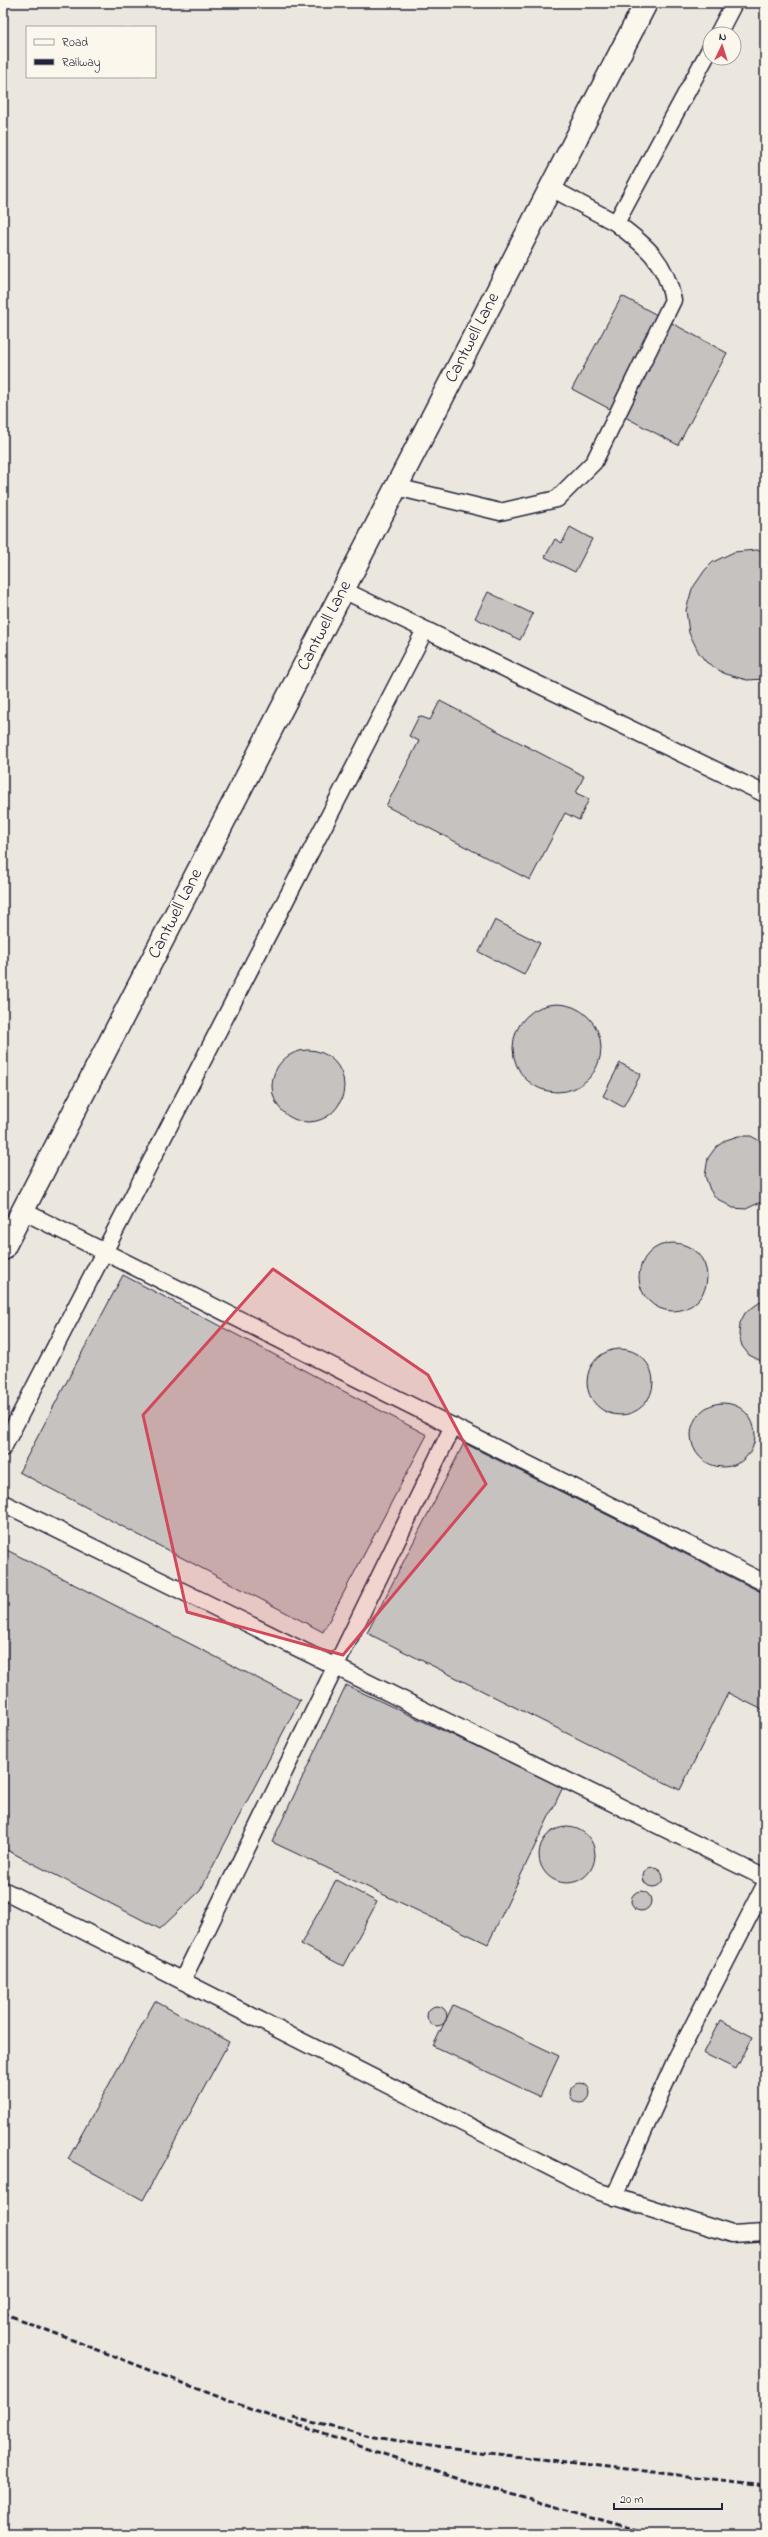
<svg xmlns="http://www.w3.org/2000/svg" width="768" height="2537" viewBox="0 0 768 2537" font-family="'Indie Flower',sans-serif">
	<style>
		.built { fill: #ebe7df; fill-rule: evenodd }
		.building { fill: #c6c2c0; stroke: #22223b }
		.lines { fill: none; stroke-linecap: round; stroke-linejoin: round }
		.lane-casing { stroke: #22223b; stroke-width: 19 }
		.street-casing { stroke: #22223b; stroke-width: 25 }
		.lane { stroke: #fbf7ec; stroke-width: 16 }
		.street { stroke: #fbf7ec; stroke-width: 22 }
		.rail { stroke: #22223b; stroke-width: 3; stroke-dasharray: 6 3; stroke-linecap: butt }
		.marked { fill: #d1495b; fill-opacity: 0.2; stroke: #d1495b; stroke-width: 3; stroke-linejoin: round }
		.labels { text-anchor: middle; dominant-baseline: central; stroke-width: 3.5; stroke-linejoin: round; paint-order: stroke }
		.street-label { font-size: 18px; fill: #22223b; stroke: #fbf7ec }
	</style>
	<rect width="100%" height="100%" fill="#fbf7ec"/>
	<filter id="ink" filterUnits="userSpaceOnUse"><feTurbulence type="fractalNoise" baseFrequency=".025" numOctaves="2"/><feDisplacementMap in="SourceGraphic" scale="8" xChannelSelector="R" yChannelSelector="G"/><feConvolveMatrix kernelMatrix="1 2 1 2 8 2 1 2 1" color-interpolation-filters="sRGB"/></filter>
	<g filter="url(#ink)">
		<path class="built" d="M3,3H765V2534H3ZM27,27H155V77H27ZM710,34H734V58H710Z"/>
		<path class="building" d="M622,296L727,353L678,445L572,389Z
			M570,527L592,539L575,572L545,557L555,539L562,543Z
			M756,550L765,551V679L747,680L725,674L706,662L699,653L689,633L686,610L692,589L705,570L713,562L734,552Z
			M488,592L533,614L520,640L475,618Z
			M440,701L584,776L576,793L589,799L579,820L565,813L530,880L386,806L419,741L409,736L419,716L430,720Z
			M495,920L540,943L524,975L479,952Z
			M513 1048a44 44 0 1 1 88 0a44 44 0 1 1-88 0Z
			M272 1086a36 36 0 1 1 72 0a36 36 0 1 1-72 0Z
			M620,1063L641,1074L623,1107L603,1096Z
			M738,1136H751L765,1144V1200L746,1209L733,1208L716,1198L710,1190L705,1176L708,1158L716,1147L726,1140Z
			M639 1277a34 34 0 1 1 68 0a34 34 0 1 1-68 0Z
			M123,1275L427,1435L323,1632L19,1472Z
			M763,1300H765V1363L749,1355L742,1346L739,1335L740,1323L745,1313Z
			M587 1382a33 33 0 1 1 66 0a33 33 0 1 1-66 0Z
			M691 1435a32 32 0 1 1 64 0a32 32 0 1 1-64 0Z
			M464,1443L765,1594V1711L728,1693L680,1790L367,1633Z
			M3,1548L300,1700L200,1891L160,1929L3,1848Z
			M346,1685L563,1787L488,1944L272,1842Z
			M539 1855a28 28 0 1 1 56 0a28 28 0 1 1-56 0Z
			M643 1877a10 10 0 1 1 20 0a10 10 0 1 1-20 0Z
			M336,1880L377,1902L343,1966L301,1944Z
			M631 1901a10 10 0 1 1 20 0a10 10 0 1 1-20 0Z
			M155,2001L229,2042L143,2200L68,2159Z
			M453,2005L559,2056L540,2097L433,2046Z
			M427 2016a10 10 0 1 1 20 0a10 10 0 1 1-20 0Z
			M720,2020L753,2037L736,2069L703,2053Z
			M570 2093a10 10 0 1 1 20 0a10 10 0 1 1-20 0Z"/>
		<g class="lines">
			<g class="lane-casing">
				<path id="lane" d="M718,34L734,3
					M551,188L616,223L710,49
					M396,487L500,512L557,499L594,462L673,300C665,260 647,247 616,223
					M343,590L765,794
					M23,1211L765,1583
					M3,1448L425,630
					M3,1503L765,1878
					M3,1890L597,2191L732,2234L765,2232
					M182,1981L453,1426
					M614,2197L677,2057L765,1885"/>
			</g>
			<g class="street-casing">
				<path id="street" d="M3,1249L646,3"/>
			</g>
			<use href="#lane" class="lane"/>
			<use href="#street" class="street"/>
			<path class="rail" d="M3,2313L255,2411L455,2478L651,2534
				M294,2418L375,2437L436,2447L765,2485"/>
		</g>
	</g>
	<path class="marked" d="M273,1269L428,1375L486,1484L343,1655L187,1612L143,1415Z"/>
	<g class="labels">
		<g class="street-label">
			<text transform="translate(473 338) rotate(-63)">Cantwell Lane</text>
			<text transform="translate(325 626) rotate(-63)">Cantwell Lane</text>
			<text transform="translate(176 914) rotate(-63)">Cantwell Lane</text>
		</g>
	</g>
	<rect width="768" height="2537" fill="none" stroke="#fbf7ec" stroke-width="16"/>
	<rect x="8" y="8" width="752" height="2521" fill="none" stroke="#22223b" stroke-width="1.5" filter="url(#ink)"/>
	<rect x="26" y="26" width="130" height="52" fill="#fbf7ec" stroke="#a4a2a5"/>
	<rect x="34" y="39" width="20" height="6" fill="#fbf7ec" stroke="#a4a2a5"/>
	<text x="62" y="46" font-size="12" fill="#22223b">Road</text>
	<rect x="34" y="59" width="20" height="6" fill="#22223b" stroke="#a4a2a5"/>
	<text x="62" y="66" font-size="12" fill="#22223b">Railway</text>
	<g transform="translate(722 46) rotate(4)"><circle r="19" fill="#fbf7ec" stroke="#a4a2a5"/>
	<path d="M0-3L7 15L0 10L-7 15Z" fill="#d1495b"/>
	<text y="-6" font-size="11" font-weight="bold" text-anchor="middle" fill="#22223b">N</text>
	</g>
	<path d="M614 2503v6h108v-6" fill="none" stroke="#22223b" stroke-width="2"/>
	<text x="620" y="2503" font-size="12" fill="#22223b" stroke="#fbf7ec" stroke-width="3" paint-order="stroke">20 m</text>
</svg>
